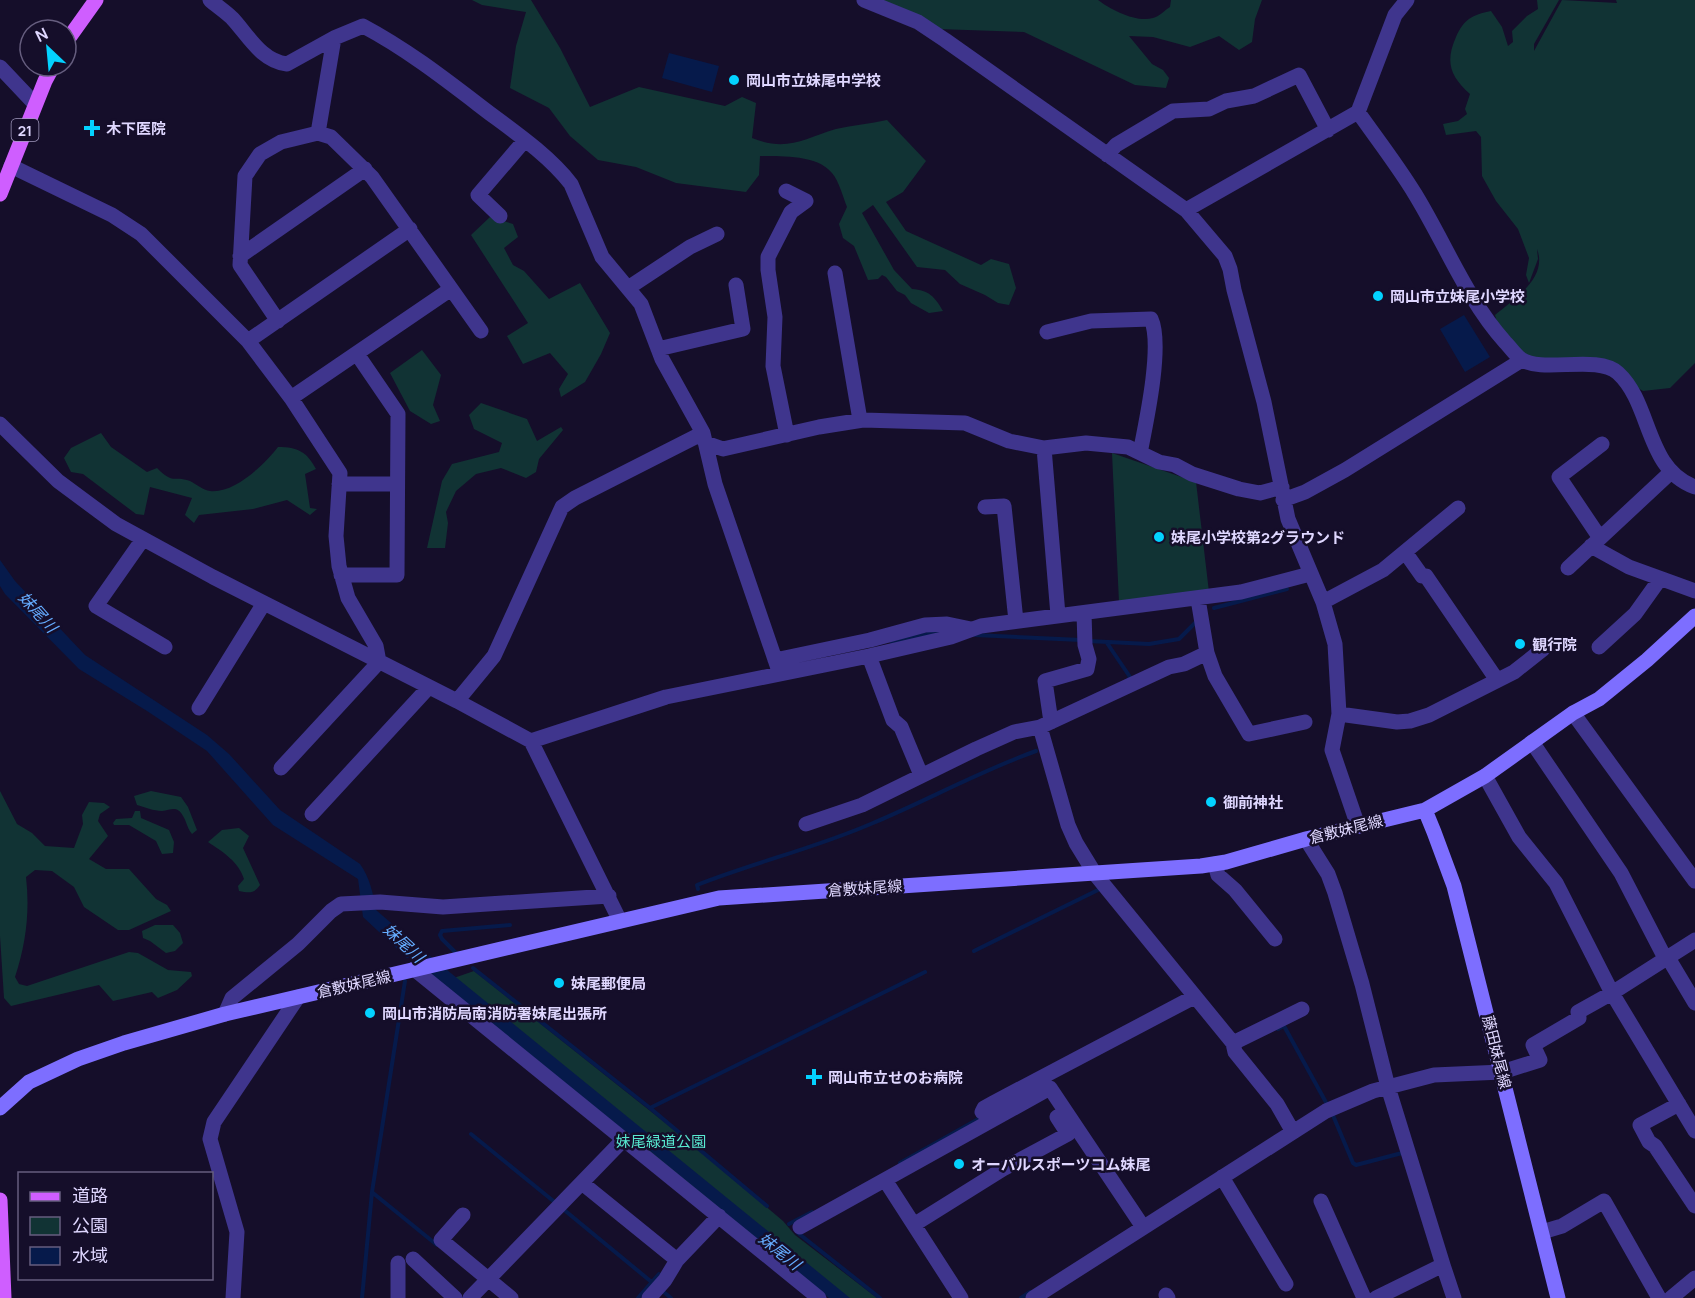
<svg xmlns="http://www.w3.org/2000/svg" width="1695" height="1298" viewBox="0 0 1695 1298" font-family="Manrope,'Noto Sans JP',sans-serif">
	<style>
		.green { fill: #113334 }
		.water { fill: #061a4b }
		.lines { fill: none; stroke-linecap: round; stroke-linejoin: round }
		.stream { stroke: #061a4b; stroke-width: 4 }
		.street { stroke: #3f358d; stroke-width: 15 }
		.secondary { stroke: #7d6eff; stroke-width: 15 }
		.primary { stroke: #cf5eff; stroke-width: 15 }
		.poi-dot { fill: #03d2ff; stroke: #150e2a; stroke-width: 2 }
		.labels { text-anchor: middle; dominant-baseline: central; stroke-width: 5; stroke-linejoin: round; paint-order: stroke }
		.shield { fill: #150e2a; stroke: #a29bbf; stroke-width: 1.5 }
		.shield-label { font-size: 14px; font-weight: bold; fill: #dfd7ff }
		.poi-label { font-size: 15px; font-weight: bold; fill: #dfd7ff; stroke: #150e2a; text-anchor: start }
		.street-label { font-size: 15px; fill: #dfd7ff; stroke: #150e2a }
		.park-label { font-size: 15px; fill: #58ead1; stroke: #150e2a }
		.water-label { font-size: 16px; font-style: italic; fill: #65acff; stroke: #150e2a }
	</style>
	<rect width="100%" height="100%" fill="#150e2a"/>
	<path class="green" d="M472,0H531L560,48L590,107L639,87L725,106L742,97L756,103L752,138C787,152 803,139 836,129C853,125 870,124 887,120L926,161L903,192L886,202L906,231L981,265L991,259L1009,264L1016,288L1009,305L998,303L985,295L960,284L945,270L917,267L873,205L862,213L894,270L912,289C929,290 935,297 943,311L929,313L911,303L905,295L897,291L886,277L882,275L878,279L868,280L854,246L843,238L839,224L847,207C843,197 839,181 832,173C816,154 782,157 760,156L759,175L746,192L676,183L636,167L598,160L570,136L549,108L510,88L516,46L526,12L482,5Z
		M880,0H1098C1111,10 1137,23 1153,18C1159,17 1165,10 1170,7L1171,0H1262L1255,19L1252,42L1239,50L1219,36L1190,47L1153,37L1129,36L1152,64L1163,70L1169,78L1166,88L1135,85L1024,32L938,29Z
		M1537,0H1559L1534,44V51L1562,0L1617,3L1616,0H1695V363L1670,388L1643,391L1633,385L1622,367L1539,359L1527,356L1500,332L1495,315C1515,299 1548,277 1537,249L1538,259L1529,283L1526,275L1529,258L1518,229L1496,201L1482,176L1481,137L1476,131L1446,135L1443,124L1458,121L1467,114L1465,109L1470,94C1450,76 1445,62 1456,37C1464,19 1472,15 1491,11L1502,27L1508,46L1513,42L1512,31L1527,16L1538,9Z
		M490,217L513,224L518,237L504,248L513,265L524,271L549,299L580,283L610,333L601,354L585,382L561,397L559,389L568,374L550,353L523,364L507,336L528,323L471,235Z
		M422,350L441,375L433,405L440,421L431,424L410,411L390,373Z
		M481,403L527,419L537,441L561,427L563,430L539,459L536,472L526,478L501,468L476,474L456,491L446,512L448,523L445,548H427L442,481L452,464L499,452L502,443L474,429L469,415Z
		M101,433L111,447L147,472L157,468C174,485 172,475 190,481C196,484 203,490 210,491C234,494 265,464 278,447C298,447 307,452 316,469L305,474L310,508L317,509L310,515L287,500L253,509L199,515L194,523L185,515L192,498L150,487L144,515L136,514L83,474L71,472L64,458L71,448Z
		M1112,453L1196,482L1209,592L1119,602Z
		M0,791L17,824L32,833L45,846L74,848L83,824L82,815L89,802L104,803L110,807L100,814L98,821L108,836L89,859L106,869H129L156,899L167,905L171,911L129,930H118L84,907L74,887L52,871L35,870L26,877C30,911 26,944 15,977L19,984L27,986L129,952L138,953L168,970L191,972L192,976L177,990L158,998L152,992L113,1001L99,985L11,1006L4,998L0,936Z
		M151,791L181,797L188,807L197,830L192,834C186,826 187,822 183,816C177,805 171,810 162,811C154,811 144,807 137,805L134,796Z
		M135,811H140L141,818L169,830L174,842L173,853L162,854L156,841L129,825H114L113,823L116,819L132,818Z
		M239,828L249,836L243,848L260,885C254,894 249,893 239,891L238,886L244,879C239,862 223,852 208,842L222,830Z
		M155,925H173L180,933L183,943L175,951L166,953L150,941L143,938L142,931Z
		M474,971L683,1137L783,1221L795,1235L877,1298H831L447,988L448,980Z"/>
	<path class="water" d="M669,53L719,66L712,92L662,78Z
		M1464,315L1490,357L1465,372L1440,329Z
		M0,560L15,581L85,655L207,735L229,754L280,810L360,864C370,878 373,893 376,910L425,952L850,1298H829L638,1141L635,1142L410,957L407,958L363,917L358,879L273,825L207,751L147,711L79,669L5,594L0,586Z"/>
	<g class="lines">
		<path class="stream" d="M1214,608L1287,589
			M975,635L1081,640
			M1088,641L1149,644L1179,639L1196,622
			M892,642L937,632
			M1107,643L1130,677L1128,680
			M698,889L697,885C755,862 816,848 873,823C928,800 980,771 1036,751
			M974,951L1100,889
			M456,953L442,939L440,935L442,931L510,925
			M473,968L650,1108L767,1206
			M1278,1029L1284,1026L1328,1106
			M650,1108L925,972
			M1332,1113L1353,1163L1356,1165L1402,1153
			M471,1134L557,1204
			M900,1163L982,1117
			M373,1193L437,1245
			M563,1209L654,1284
			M789,1224L812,1212
			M798,1233L880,1298
			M660,1289L671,1298
			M362,1298L372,1192L405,981
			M638,1298L659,1274
			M1021,1298L1030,1292"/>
		<path class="street" d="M210,0C217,6 226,12 232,18C248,35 261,61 287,64L334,38L363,26C410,51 450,83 492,115C519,135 550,157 571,184L602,257L641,304L662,359L703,433L715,484L780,674
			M864,0L918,22L945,40L1186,210L1225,256L1230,269L1234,290L1264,402L1288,519L1323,602L1335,644L1339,714L1332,750L1358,826
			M1407,0L1395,15L1358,112C1377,139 1398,166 1415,194C1445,243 1467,300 1505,342C1510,347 1515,355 1521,359C1542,374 1597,354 1618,373C1652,404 1645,469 1695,487
			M0,67L35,104
			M318,133L334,38
			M1107,155L1116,145L1173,111L1209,109L1226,101L1254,96L1299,75L1328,130
			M11,166L112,215L141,234L248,341L291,398L340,473L336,536L339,566L348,598L376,646L379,662
			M786,191L806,201L791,212L768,257V270L775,317L773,366L787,435
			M1186,210L1358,112
			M500,216L478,195L525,140
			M240,256L365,169
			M835,273L860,420
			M628,288L690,247L717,234
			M278,321L240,265L245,176L260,154L281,142L318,133L331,137L372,177L481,331
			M1047,332L1091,321L1151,319C1163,345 1146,423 1140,453
			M248,341L410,229
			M658,349L743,329L736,285
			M291,398L451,289
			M0,424L58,481L116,524L213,577L457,701L531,741L620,921
			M706,443L723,449L819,427L863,420L965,423L1009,441L1044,448L1086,443L1128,447L1159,462L1175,465L1192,474L1239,489L1260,493L1282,487
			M1044,448L1058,615
			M339,484H397
			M1283,500L1305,492L1345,470L1522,360
			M985,507L1004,506L1016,621
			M1600,538L1559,477L1602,444
			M143,539L96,606L165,647
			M1591,546L1629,567L1695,591
			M1405,552L1422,576H1426L1497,680
			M1568,568L1671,472
			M341,575H397L398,414L357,354
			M1198,599L1207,653L1215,676L1249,734L1305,722
			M1323,602L1383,570L1458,508
			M1599,647L1635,614L1660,579
			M869,656L893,720L901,727L921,775
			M775,660L870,640L925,625L947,624L971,629
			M457,701L494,656L562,507L575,498L703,433
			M199,708L264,603
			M1573,713L1695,881
			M1339,714L1397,722L1410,721L1429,715L1514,672L1543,649
			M1051,722L1045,681L1087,669L1089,659L1085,645L1084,613
			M1040,727L1068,825L1076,843L1095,874L1233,1043L1302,1009
			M531,741L666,697L869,656L951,637L981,626L1241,592L1310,574
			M1532,742L1621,873L1665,958
			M281,768L379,662
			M1485,776L1519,837L1556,883L1612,993L1695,1131
			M312,814L429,687
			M806,824L862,805L976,749L1014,732L1040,727L1169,667L1184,664L1207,653
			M1306,839L1328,874L1335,893L1362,984L1388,1087L1443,1265L1376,1298
			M1215,864L1218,875L1235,890L1275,939
			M1667,956L1695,1003
			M414,969L819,1298
			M225,1014L232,998L298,944L331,911L341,904L380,902L443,907L609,896
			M1233,1043L1235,1052L1277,1104L1293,1132
			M1679,1104L1640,1125L1649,1142L1655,1146L1695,1206
			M982,1112L984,1108L993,1103L1194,997
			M1222,1177L1286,1284
			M885,1180L961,1298
			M582,1183L677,1260
			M1321,1201L1364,1298
			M463,1215L441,1240L511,1298
			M915,1224L1003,1169L1068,1134L1057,1117
			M800,1227L1050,1088L1143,1227
			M1542,1232L1562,1226L1604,1201L1659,1298
			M413,1259L455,1298
			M1443,1265L1454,1298
			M1166,1295L1168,1298
			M233,1298L237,1232L210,1139L214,1122L298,997
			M398,1298V1263
			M470,1298L624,1139
			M649,1298L665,1280L677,1260L719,1216
			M1033,1298L1326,1111L1373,1091L1434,1075L1502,1072L1540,1060L1533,1045L1579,1018L1578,1012L1612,993L1695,940
			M1671,1298L1695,1278"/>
		<path class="secondary" d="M1425,810L1434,832L1454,886L1558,1298
			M0,1108L29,1082L78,1059L124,1043L225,1014L719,898L1201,866L1226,862L1306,839L1425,810L1485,776L1573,713L1599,699L1647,660L1695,616"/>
		<path class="primary" d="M66,42L96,0
			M0,194L45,81L53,66
			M0,1200L4,1298"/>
	</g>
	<g class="poi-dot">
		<circle cx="734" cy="80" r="6"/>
		<path d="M89 119h6v6h6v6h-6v6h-6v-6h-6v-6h6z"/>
		<circle cx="1378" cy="296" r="6"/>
		<circle cx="1159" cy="537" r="6"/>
		<circle cx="1520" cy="644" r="6"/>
		<circle cx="1211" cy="802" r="6"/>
		<circle cx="559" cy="983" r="6"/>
		<circle cx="370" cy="1013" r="6"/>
		<path d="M811 1068h6v6h6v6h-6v6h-6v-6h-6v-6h6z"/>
		<circle cx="959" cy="1164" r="6"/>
	</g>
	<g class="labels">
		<rect class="shield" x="11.5" y="119" width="27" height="22" rx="4.5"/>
		<g class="shield-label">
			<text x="25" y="130">21</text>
		</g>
		<g class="poi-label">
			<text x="746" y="80">岡山市立妹尾中学校</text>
			<text x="106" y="128">木下医院</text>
			<text x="1390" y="296">岡山市立妹尾小学校</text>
			<text x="1171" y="537">妹尾小学校第2グラウンド</text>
			<text x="1532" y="644">観行院</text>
			<text x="1223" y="802">御前神社</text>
			<text x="571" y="983">妹尾郵便局</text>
			<text x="382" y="1013">岡山市消防局南消防署妹尾出張所</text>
			<text x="828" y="1077">岡山市立せのお病院</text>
			<text x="971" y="1164">オーバルスポーツコム妹尾</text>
		</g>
		<g class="street-label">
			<text transform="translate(1346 829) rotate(-14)">倉敷妹尾線</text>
			<text transform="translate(865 888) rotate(-4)">倉敷妹尾線</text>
			<text transform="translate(354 984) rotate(-13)">倉敷妹尾線</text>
			<text transform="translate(1497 1052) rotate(76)">藤田妹尾線</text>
		</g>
		<g class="park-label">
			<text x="661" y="1141">妹尾緑道公園</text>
		</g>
		<g class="water-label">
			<text transform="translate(38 612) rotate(48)">妹尾川</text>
			<text transform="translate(404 943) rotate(43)">妹尾川</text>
			<text transform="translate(780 1251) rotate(39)">妹尾川</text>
		</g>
	</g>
	<rect x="18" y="1172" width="195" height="108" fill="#150e2a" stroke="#665e7f" stroke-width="1.5"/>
	<rect x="30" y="1192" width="30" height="9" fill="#cf5eff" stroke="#665e7f" stroke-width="1.5"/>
	<text x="72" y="1202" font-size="18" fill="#dfd7ff">道路</text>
	<rect x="30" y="1217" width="30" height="18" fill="#113334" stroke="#665e7f" stroke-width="1.5"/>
	<text x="72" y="1232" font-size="18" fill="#dfd7ff">公園</text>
	<rect x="30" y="1247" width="30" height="18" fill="#061a4b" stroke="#665e7f" stroke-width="1.5"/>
	<text x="72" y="1262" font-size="18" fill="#dfd7ff">水域</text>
	<g transform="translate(48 48) rotate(334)"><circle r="28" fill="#150e2a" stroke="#665e7f" stroke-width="1.5"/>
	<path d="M0-4.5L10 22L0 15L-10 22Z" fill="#03d2ff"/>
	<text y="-9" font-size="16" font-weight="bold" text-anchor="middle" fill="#dfd7ff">N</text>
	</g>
</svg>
